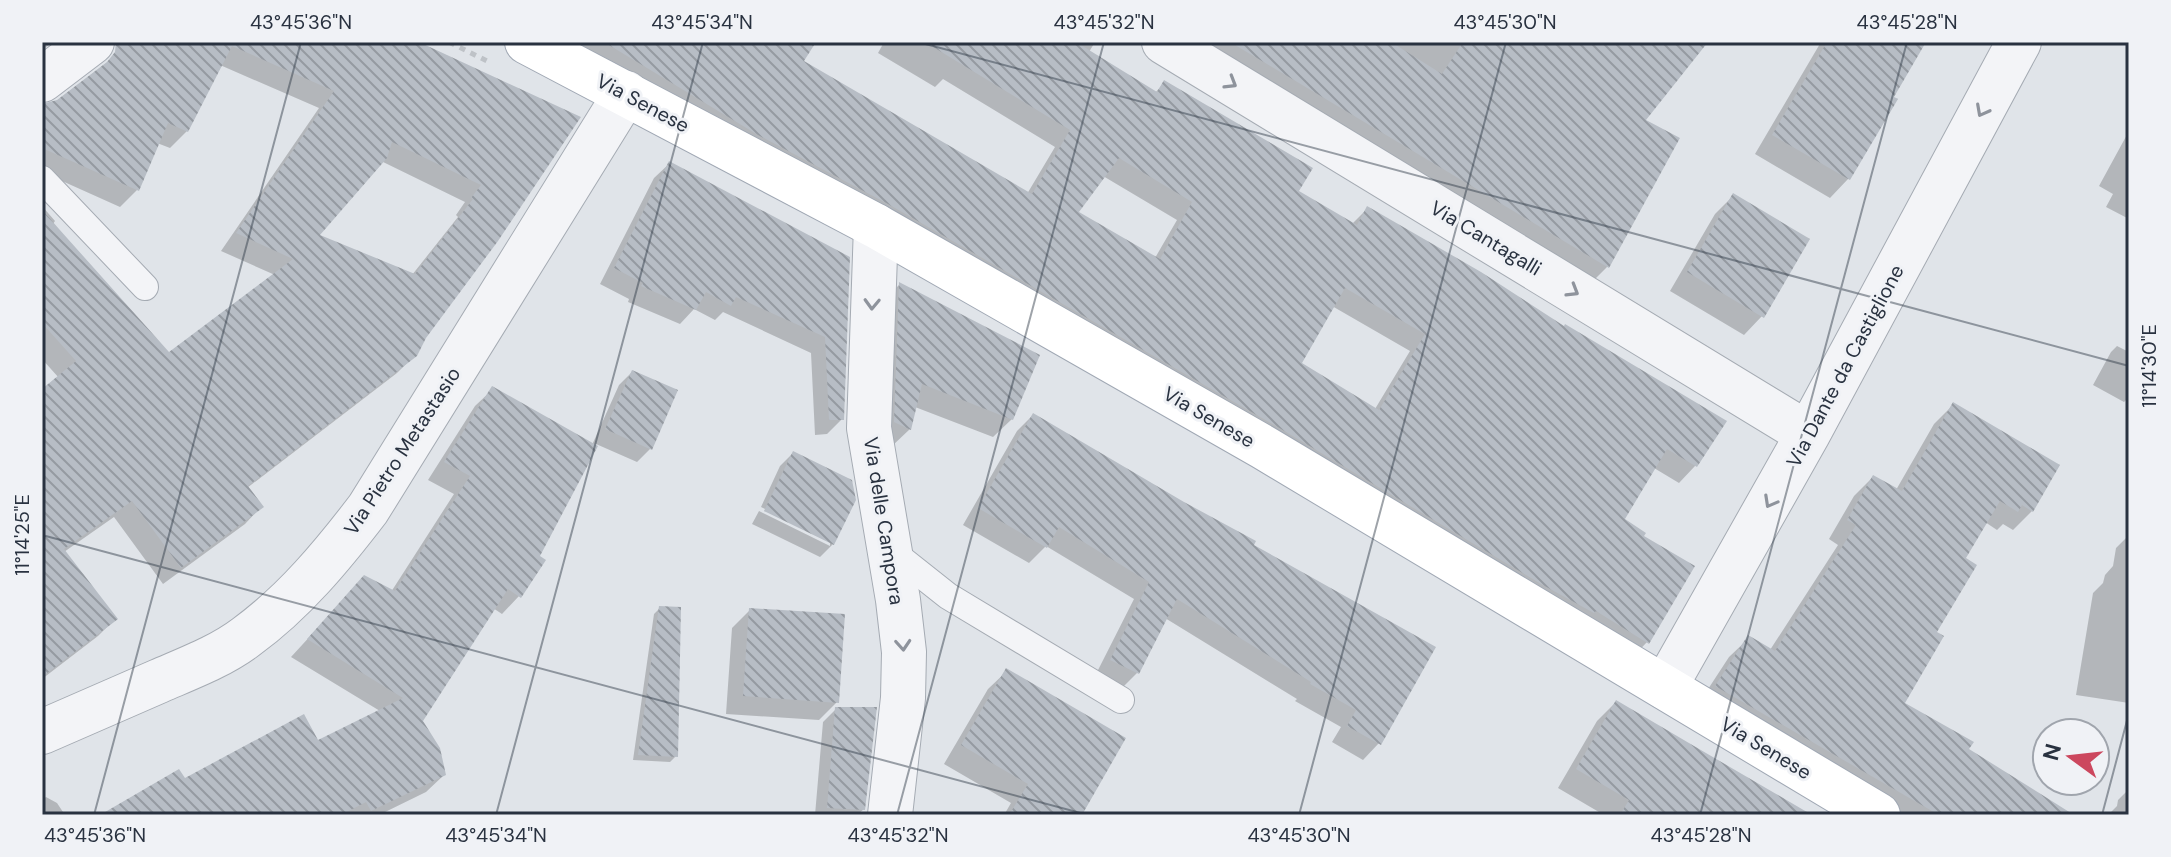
<svg xmlns="http://www.w3.org/2000/svg" width="2171" height="857" viewBox="0 0 2171 857" font-family="'DM Sans',sans-serif">
	<style>
		.shadow { fill: #0003; fill-rule: evenodd }
		.building { fill: url(#building-back-hatch); fill-rule: evenodd }
		.lines { fill: none; stroke-linecap: round; stroke-linejoin: round }
		.service-casing { stroke: #a5abb3; stroke-width: 28 }
		.minor-casing { stroke: #a5abb3; stroke-width: 46 }
		.primary-casing { stroke: #a0a8b4; stroke-width: 46 }
		.path { stroke: #bec2c7; stroke-width: 5; stroke-dasharray: 6 6; stroke-linecap: butt }
		.service { stroke: #f3f4f7; stroke-width: 26 }
		.minor { stroke: #f3f4f7; stroke-width: 44 }
		.primary { stroke: #fff; stroke-width: 44 }
		.oneway { stroke: #8e939c }
		.ticks { fill: none; stroke: #293240; stroke-width: 2; stroke-opacity: 0.45 }
		.labels { text-anchor: middle; dominant-baseline: central; stroke-width: 6; stroke-linejoin: round; paint-order: stroke }
		.street-label { font-size: 20px; fill: #293240; stroke: #f0f2f6 }
		.neatline { fill: none; stroke: #293240; stroke-width: 3 }
		.ticks-label { font-size: 20px; text-anchor: middle; fill: #293240 }
	</style>
	<defs>
		<pattern id="building-back-hatch" width="6" height="6" patternUnits="userSpaceOnUse" patternTransform="scale(2)"><rect width="6" height="6" fill="#b7bdc5"/><path d="M-1 5l2 2M0 0l6 6M5-1l2 2" fill="none" stroke="#959aa1"/></pattern>
	</defs>
	<rect width="100%" height="100%" fill="#e0e4e9"/>
	<path class="shadow" d="M42,42H53L42,50Z
		M141,42H412L578,117L425,337L415,355L397,373L247,488L261,507L245,524L163,584L114,517L64,552L115,619L98,636L42,679V392L59,378L42,359V206L55,221L52,225L169,355L275,275L221,251L319,108L220,65L187,131L170,148L157,143L137,190L120,207L42,172V117ZM381,161L465,202L456,215L458,217L412,275L317,236Z
		M562,42H794L801,62L1027,194L1055,147L943,79L935,87L878,53L883,44L880,42H1095L1089,52L1155,93L1164,83L1296,192L1352,224L1368,208L1563,328L1724,422L1695,466L1679,483L1654,468L1623,520L1641,537L1647,642L1631,659ZM1103,176L1177,220L1155,258L1076,212ZM1332,306L1410,351L1375,409L1299,364Z
		M1195,42H1705L1643,121L1607,267L1593,281Z
		M1821,42H1923L1891,98L1895,100L1848,179L1830,198L1755,154Z
		M2129,131V219L2106,207L2113,194L2099,186Z
		M670,163L848,258L842,419L827,434L815,435L811,353L723,312L715,320L694,309L680,324L628,302L629,299L600,284L654,178Z
		M1733,196L1762,316L1744,335L1670,291L1715,214Z
		M899,285L1012,419L993,437L915,407L910,429L891,447L881,303Z
		M2117,346L2129,352V397L2124,402L2093,385L2111,352Z
		M632,372L676,391L650,449L637,462L596,444L538,557L519,596L502,614L493,608L421,721L444,775L426,792L379,815H104L184,780L317,743L380,711L291,657L347,596L391,592L454,494L428,480L475,406L493,389L592,445L619,385Z
		M1953,405L2032,511L2013,530L2003,524L1997,530L1985,522L1963,559L1935,632L1902,703L2058,815H1887L1697,706L1729,657L1749,638L1770,650L1838,545L1829,539L1854,496L1873,477L1896,490L1934,424Z
		M1033,415L1251,546L1379,743L1363,760L1332,742L1341,727L1295,701L1297,699L1165,618L1137,673L1121,689L1095,676L1134,599L1046,546L1029,563L963,525L1017,431Z
		M793,453L833,544L820,557L752,524L759,511L830,546V541L761,507L780,466Z
		M2129,535V703L2076,695L2093,593L2103,583L2105,575L2113,566L2116,548Z
		M660,608L676,756L670,762L633,760L654,614Z
		M750,610L837,702L819,720L726,714L732,628Z
		M1007,671L1080,815H1004L1011,803L944,764L988,689Z
		M1616,702L1808,815H1604L1558,788L1597,721Z
		M836,709L864,809L857,815H815L823,722Z
		M2129,789V815H2108L2117,806L2118,800Z
		M46,797L57,803L65,815H42V800Z"/>
	<path class="building" d="M116,42H419L581,117L498,241L426,338L417,356L248,486L264,507L181,568L132,501L64,549L118,619L42,677V389L76,361L42,323V210L169,352L293,259L236,233L334,91L232,46L188,132L168,123L139,191L42,148V104L57,100L107,62L115,52ZM392,142L481,185L471,198L473,199L415,274L320,235L387,158Z
		M604,42H816L804,61L1032,194L1070,130L925,42H1076L1157,92L1164,80L1313,168L1299,191L1357,225L1367,206L1481,272L1564,326L1565,324L1727,421L1697,467L1667,449L1625,519L1646,533L1644,536L1695,566L1649,644L1596,611L1594,613L1541,584L1276,426L888,204L758,135ZM1119,158L1192,202L1160,259L1079,212ZM1345,288L1425,334L1379,410L1302,363Z
		M1230,42H1391L1442,74L1463,42H1708L1646,120L1680,138L1609,268Z
		M1827,42H1926L1894,97L1898,99L1850,180L1772,135Z
		M669,161L850,257L844,420H829L825,337L736,297L731,306L706,292L696,310L641,286L643,283L614,268Z
		M1733,193L1810,239L1764,318L1687,272Z
		M899,282L1040,355L1013,420L922,384L911,430L894,422Z
		M632,370L678,390L652,450L605,429Z
		M492,386L598,446L540,556L546,560L521,598L508,589L423,721L440,748L446,775L371,811L366,802L341,815H100L179,769L185,778L304,714L318,740L403,698L307,639L364,575L395,591L470,476L444,462Z
		M1953,402L2060,465L2033,512L2022,505L2018,512L2000,501L1966,558L1977,565L1937,632L1944,636L1905,703L1974,742L1969,749L2074,815H1939L1715,686L1748,635L1775,651L1856,525L1847,520L1873,475L1902,491Z
		M1033,413L1184,502L1256,541L1254,545L1436,647L1381,745L1347,726L1356,710L1310,684L1311,682L1177,599L1139,674L1110,660L1149,582L1059,527L1047,548L978,508Z
		M793,451L852,480L856,500L834,545L764,511Z
		M659,606L681,607L678,757L638,755Z
		M749,608L845,614L839,703L743,696Z
		M1006,668L1126,738L1082,815H1009L1028,784L961,745Z
		M1616,700L1694,746L1812,815H1620L1629,800L1576,769Z
		M835,707H877L865,810L827,808Z"/>
	<g class="lines">
		<g class="service-casing">
			<path id="service" d="M42,179L145,287
				M890,550L948,596L1121,700"/>
		</g>
		<g class="minor-casing">
			<path id="minor" d="M1164,42L1808,434
				M42,80L92,42
				M876,226L869,428L898,600L904,652L903,698L890,815
				M1665,687L1808,434L2019,42
				M42,732C81,715 120,698 159,681C189,668 221,656 246,637C294,602 332,556 368,509L626,93"/>
		</g>
		<g class="primary-casing">
			<path id="primary" d="M527,42L876,226L1263,447L1878,815"/>
		</g>
		<path class="path" d="M449,42L487,61"/>
		<use href="#service" class="service"/>
		<use href="#minor" class="minor"/>
		<use href="#primary" class="primary"/>
	</g>
	<defs><path id="oneway-chevron" d="M-2-3.5L2.5 0L-2 3.5" fill="none" stroke-width="1.6" stroke-linecap="round" stroke-linejoin="round" transform="scale(2)"/></defs>
	<g class="oneway">
		<use href="#oneway-chevron" transform="translate(1231 83) rotate(31)"/>
		<use href="#oneway-chevron" transform="translate(1982 111) rotate(118)"/>
		<use href="#oneway-chevron" transform="translate(1573 291) rotate(31)"/>
		<use href="#oneway-chevron" transform="translate(872 304) rotate(92)"/>
		<use href="#oneway-chevron" transform="translate(1770 502) rotate(119)"/>
		<use href="#oneway-chevron" transform="translate(903 645) rotate(86)"/>
	</g>
	<path class="ticks" d="M918,42L2129,366M42,535L1088,815M94,815L301,42M496,815L703,42M897,815L1104,42M1299,815L1506,42M1700,815L1907,42M2102,815L2129,713"/>
	<g class="labels">
		<g class="street-label">
			<text transform="translate(643 103) rotate(28)">Via Senese</text>
			<text transform="translate(1486 238) rotate(31)">Via Cantagalli</text>
			<text transform="translate(1845 366) rotate(-62)">Via Dante da Castiglione</text>
			<text transform="translate(1209 417) rotate(30)">Via Senese</text>
			<text transform="translate(402 451) rotate(-57)">Via Pietro Metastasio</text>
			<text transform="translate(884 521) rotate(81)">Via delle Campora</text>
			<text transform="translate(1766 748) rotate(31)">Via Senese</text>
		</g>
	</g>
	<rect width="2171" height="857" fill="none" stroke="#f0f2f6" stroke-width="88"/>
	<g transform="translate(2071 757) rotate(285)"><circle r="38" fill="#f0f2f6" stroke="#a0a5ad" stroke-width="2"/>
	<path d="M0-6L14 30L0 20L-14 30Z" fill="#cc475e"/>
	<text y="-12" font-size="22" font-weight="bold" text-anchor="middle" fill="#293240">N</text>
	</g>
	<rect x="44" y="44" width="2083" height="769" class="neatline"/>
	<g class="ticks-label">
		<text x="301" y="29">43°45'36"N</text>
		<text x="702" y="29">43°45'34"N</text>
		<text x="1104" y="29">43°45'32"N</text>
		<text x="1505" y="29">43°45'30"N</text>
		<text x="1907" y="29">43°45'28"N</text>
		<text transform="translate(2149 366) rotate(-90)" y="7">11°14'30"E</text>
		<text transform="translate(22 535) rotate(-90)" y="7">11°14'25"E</text>
		<text x="95" y="842">43°45'36"N</text>
		<text x="496" y="842">43°45'34"N</text>
		<text x="898" y="842">43°45'32"N</text>
		<text x="1299" y="842">43°45'30"N</text>
		<text x="1701" y="842">43°45'28"N</text>
	</g>
</svg>
